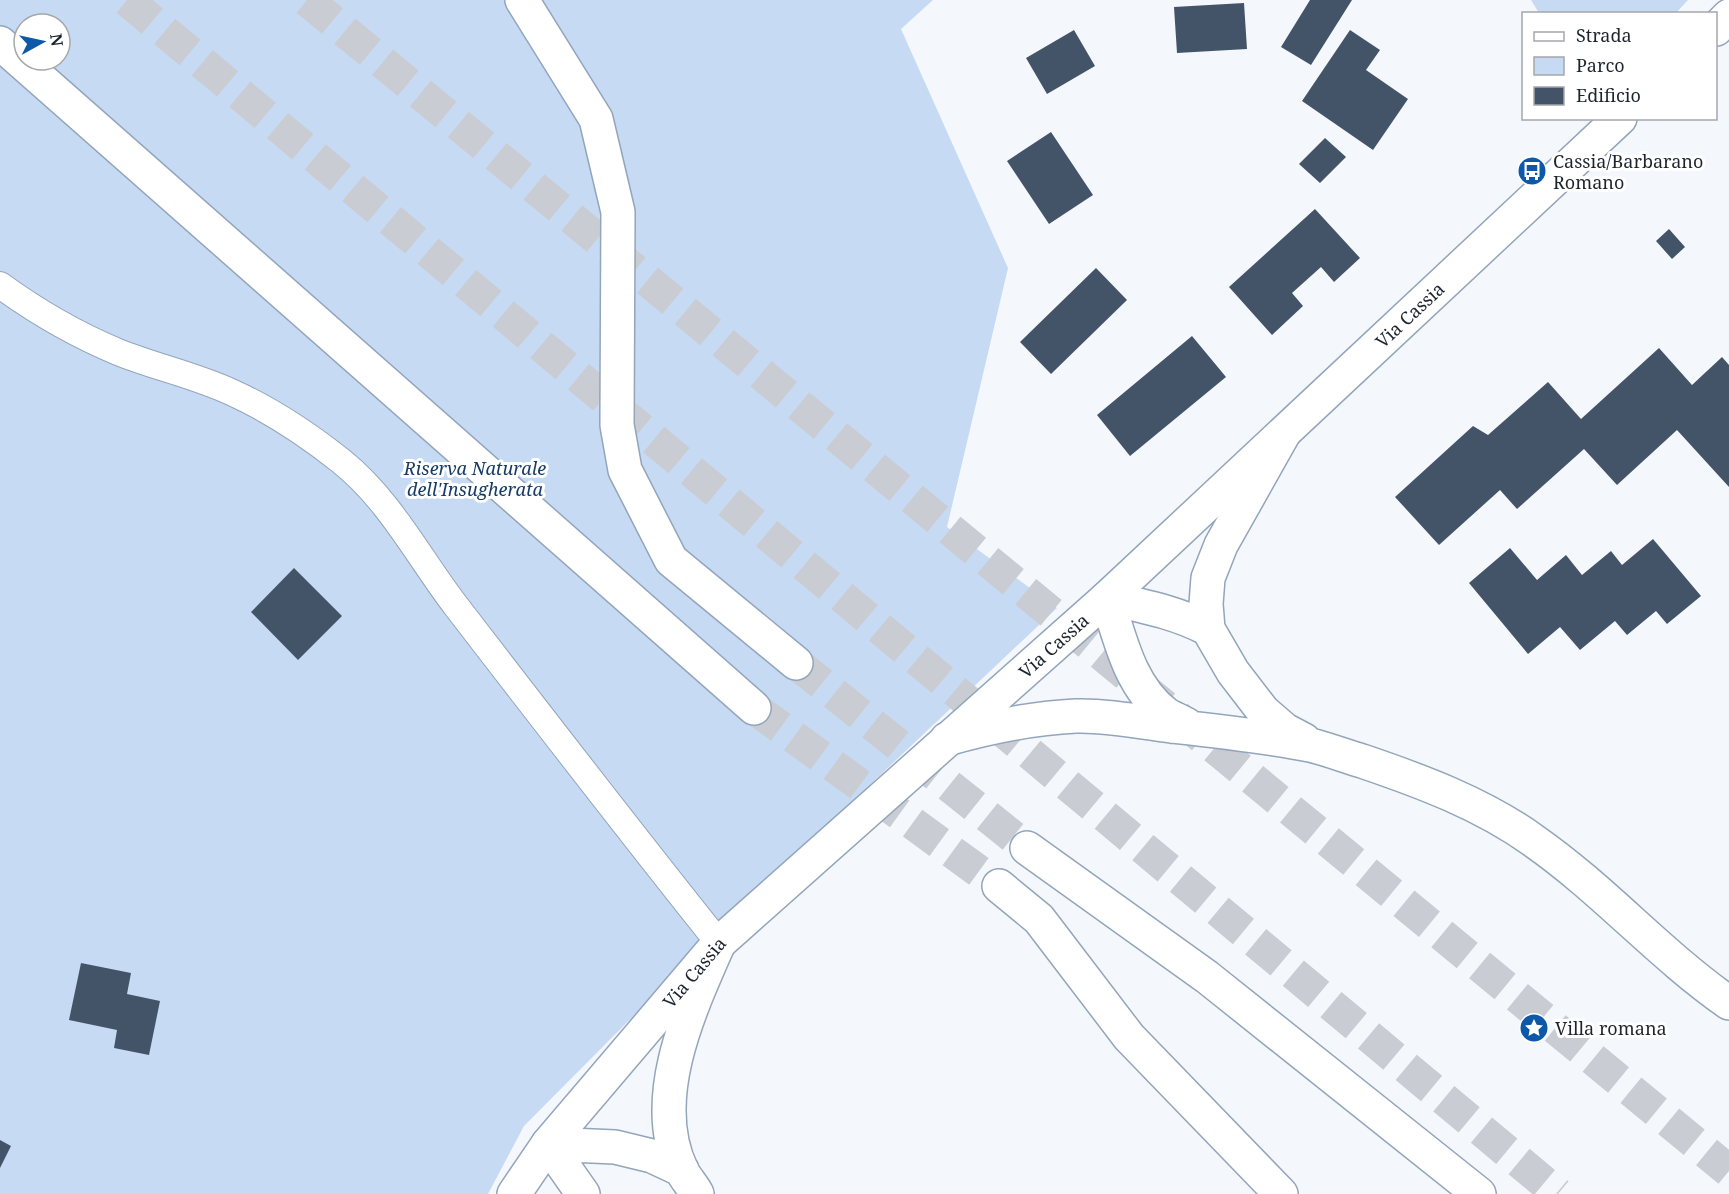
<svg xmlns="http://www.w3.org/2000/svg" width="1729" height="1194" viewBox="0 0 1729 1194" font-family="'Noto Serif',serif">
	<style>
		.green { fill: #c6daf3; fill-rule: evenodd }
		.building { fill: #445468 }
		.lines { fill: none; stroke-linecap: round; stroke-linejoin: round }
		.highway-tunnel { stroke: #c9cdd3; stroke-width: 33; stroke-dasharray: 33 16; stroke-linecap: butt }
		.street-casing { stroke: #93a5bb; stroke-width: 28 }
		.primary-casing { stroke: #93a5bb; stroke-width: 36 }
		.highway-casing { stroke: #93a5bb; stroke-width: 36 }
		.street { stroke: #fff; stroke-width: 26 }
		.primary { stroke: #fff; stroke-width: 33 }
		.highway { stroke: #fff; stroke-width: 33 }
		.labels { text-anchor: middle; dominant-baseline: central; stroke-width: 6; stroke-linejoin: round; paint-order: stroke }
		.poi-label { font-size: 18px; fill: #1d242d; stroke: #fff; text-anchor: start }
		.street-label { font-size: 18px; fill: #1d242d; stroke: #fff }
		.park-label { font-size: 18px; font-style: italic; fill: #163b66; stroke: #fff }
	</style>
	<rect width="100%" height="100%" fill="#f4f7fc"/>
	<path class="green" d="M0,0H933L901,29L1008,268L947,527L1057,608L695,950L696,953L524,1126L488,1194H0ZM24,24H60V60H24Z
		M1531,0H1688L1675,14L1539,13Z"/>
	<path class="building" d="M1310,0H1352L1311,65L1281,47Z
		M1244,3L1247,49L1177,53L1174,7Z
		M1074,30L1095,66L1047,94L1026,58Z
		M1350,30L1380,50L1366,70L1408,99L1373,150L1302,101Z
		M1051,132L1093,195L1049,224L1007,161Z
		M1325,138L1346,157L1320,183L1299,164Z
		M1315,209L1360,258L1334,282L1321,267L1292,293L1303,306L1272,335L1229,287Z
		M1669,229L1685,247L1672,259L1656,241Z
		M1096,268L1127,300L1051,374L1020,342Z
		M1192,336L1226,377L1130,456L1097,415Z
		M1659,348L1692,385L1722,357L1729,365V487L1677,430L1617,485L1584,449L1517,509L1500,490L1439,545L1395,497L1473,426L1488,435L1548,382L1581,419Z
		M1653,539L1701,596L1667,624L1656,611L1627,635L1615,621L1580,650L1560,627L1528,654L1469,583L1510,548L1537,580L1566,555L1582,575L1611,551L1622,565Z
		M294,568L342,616L298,660L251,612Z
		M81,963L131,973L127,994L160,1001L149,1055L114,1048L117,1030L69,1020Z
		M0,1140L11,1146L0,1168Z"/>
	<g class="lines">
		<path class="highway-tunnel" d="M127,0L1558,1194
			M307,0L1729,1171
			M796,663L1027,848
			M754,708L999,886"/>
		<g class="street-casing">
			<path id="street" d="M0,285C37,312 75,334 118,352C155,367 194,375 231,392C271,410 307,434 341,461C390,500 419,558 456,606C543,719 630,832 719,943"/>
		</g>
		<g class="primary-casing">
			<g id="primary">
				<path d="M1716,29L1729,16"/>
				<path id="s1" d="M514,1194L548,1144L719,943L1107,598L1620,118"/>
			</g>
		</g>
		<g class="highway-casing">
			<path id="highway" d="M522,0L596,119L618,212L617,425L625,470L671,560L796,663
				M0,43L754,708
				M1284,433L1221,545L1208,578L1206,604L1208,629L1233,672L1263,711L1285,730L1304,740
				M1107,598C1120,639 1130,687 1166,714C1172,718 1181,721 1187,725
				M1107,598C1142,606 1176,612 1208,629
				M947,739C989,727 1032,718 1076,716C1105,715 1142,722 1171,726C1217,731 1264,736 1310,745C1327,749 1345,756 1362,761C1421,781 1483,804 1534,841C1604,890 1659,954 1729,1003
				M1027,848L1207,977L1479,1194
				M999,886L1039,919L1129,1037L1281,1194
				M548,1144L615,1147L652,1156L682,1170
				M548,1144L583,1194
				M697,1194C693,1186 686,1179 682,1171C647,1099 690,1009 719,943"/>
		</g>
		<use href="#street" class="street"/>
		<use href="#primary" class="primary"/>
		<use href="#highway" class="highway"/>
	</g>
	<defs>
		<g id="bus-disc" transform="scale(1.5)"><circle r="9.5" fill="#0d58a7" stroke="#fff"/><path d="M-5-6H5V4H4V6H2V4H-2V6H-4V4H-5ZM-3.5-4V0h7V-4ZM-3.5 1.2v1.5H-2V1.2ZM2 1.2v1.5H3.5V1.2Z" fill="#fff"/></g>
		<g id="sight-disc" transform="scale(1.5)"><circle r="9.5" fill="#0d58a7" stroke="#fff"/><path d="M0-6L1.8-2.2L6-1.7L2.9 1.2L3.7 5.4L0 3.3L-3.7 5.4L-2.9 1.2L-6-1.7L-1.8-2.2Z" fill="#fff"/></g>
	</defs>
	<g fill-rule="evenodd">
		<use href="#bus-disc" x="1532" y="171"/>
		<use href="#sight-disc" x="1534" y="1028"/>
	</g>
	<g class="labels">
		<g class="poi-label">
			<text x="1553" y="161">Cassia/Barbarano<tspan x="1553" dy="21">Romano</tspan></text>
			<text x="1555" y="1028">Villa romana</text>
		</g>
		<g class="street-label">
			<text stroke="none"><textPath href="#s1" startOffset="1258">Via Cassia</textPath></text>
			<text stroke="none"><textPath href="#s1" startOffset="772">Via Cassia</textPath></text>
			<text stroke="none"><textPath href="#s1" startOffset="286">Via Cassia</textPath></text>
		</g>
		<g class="park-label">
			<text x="475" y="468">Riserva Naturale<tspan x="475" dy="21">dell'Insugherata</tspan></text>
		</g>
	</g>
	<rect x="1522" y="12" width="195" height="108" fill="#ffffff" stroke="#a5a7ab" stroke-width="1.5"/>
	<rect x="1534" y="32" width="30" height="9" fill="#ffffff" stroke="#a5a7ab" stroke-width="1.5"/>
	<text x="1576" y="42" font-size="18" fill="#1d242d">Strada</text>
	<rect x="1534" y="57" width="30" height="18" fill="#c6daf3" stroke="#a5a7ab" stroke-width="1.5"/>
	<text x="1576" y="72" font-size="18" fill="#1d242d">Parco</text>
	<rect x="1534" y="87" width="30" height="18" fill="#445468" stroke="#a5a7ab" stroke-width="1.5"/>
	<text x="1576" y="102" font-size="18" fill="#1d242d">Edificio</text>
	<g transform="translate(42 42) rotate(82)"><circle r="28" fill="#ffffff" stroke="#a5a7ab" stroke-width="1.5"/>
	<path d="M0-4.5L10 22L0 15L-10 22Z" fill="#0d58a7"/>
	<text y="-9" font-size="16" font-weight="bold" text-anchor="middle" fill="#1d242d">N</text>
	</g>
</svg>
